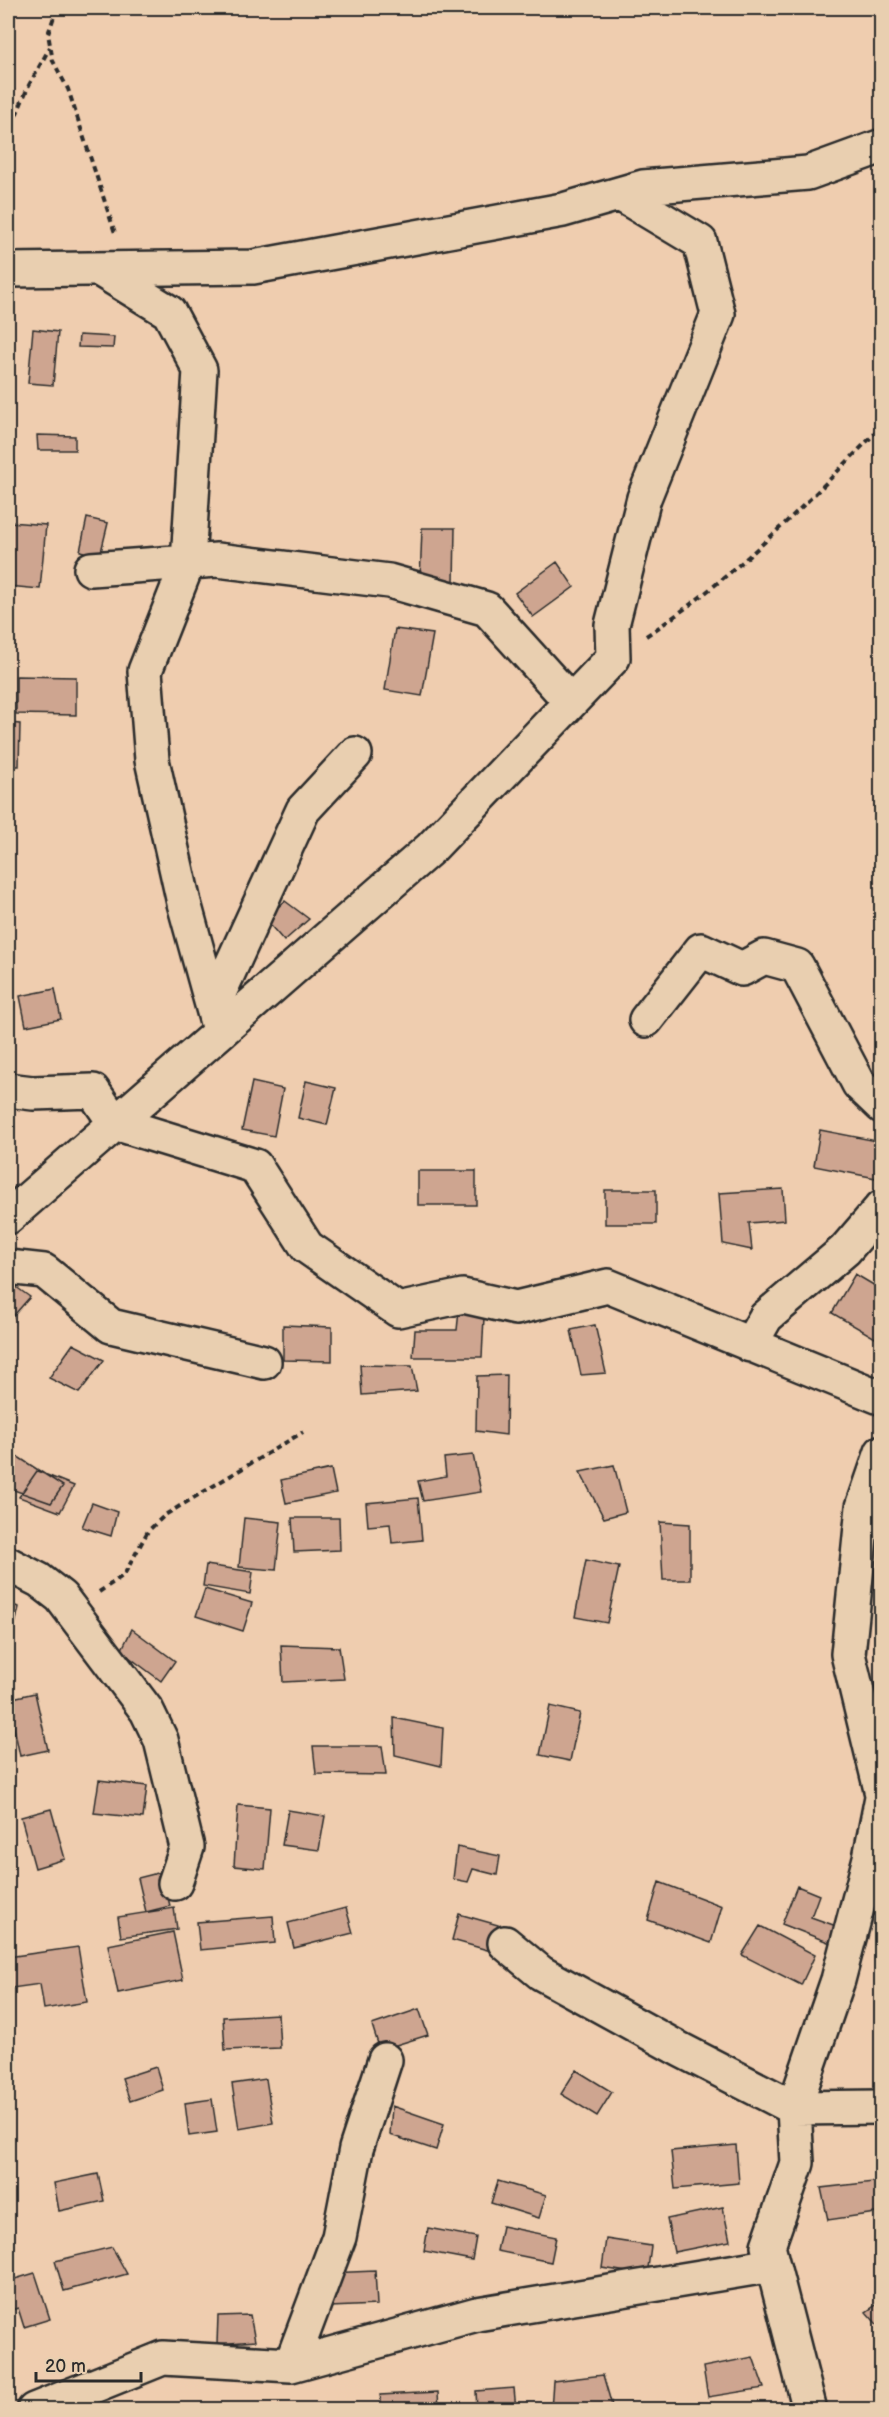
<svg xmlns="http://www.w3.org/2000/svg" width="889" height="2417" viewBox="0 0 889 2417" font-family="'Balsamiq Sans',sans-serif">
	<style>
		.building { fill: #cea590; stroke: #2b2b2b; stroke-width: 1.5 }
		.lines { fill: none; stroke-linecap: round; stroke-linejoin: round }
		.minor-casing { stroke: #2b2b2b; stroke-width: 38 }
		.path { stroke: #2b2b2b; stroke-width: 4; stroke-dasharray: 6 4.5; stroke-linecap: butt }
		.minor { stroke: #e9cfb0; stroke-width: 33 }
	</style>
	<rect width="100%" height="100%" fill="#efcdaf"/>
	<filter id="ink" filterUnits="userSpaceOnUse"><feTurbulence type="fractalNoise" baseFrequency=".0167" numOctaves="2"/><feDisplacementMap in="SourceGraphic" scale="12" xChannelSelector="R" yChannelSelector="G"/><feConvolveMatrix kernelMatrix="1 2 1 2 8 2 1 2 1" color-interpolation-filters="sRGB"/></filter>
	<g filter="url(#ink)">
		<path class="building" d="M33,329L58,332L53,385L28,383Z
			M79,335L114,337L113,348L78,347Z
			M37,435L75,436V450H38Z
			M87,518L108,523L100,556L80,551Z
			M10,522L46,525L40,589L8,586Z
			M422,528H455L454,582H420Z
			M557,562L574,587L533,617L515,593Z
			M395,629L433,634L422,696L385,690Z
			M16,676L76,677V715L16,714Z
			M8,723L20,724L19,766H8Z
			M285,901L309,919L284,941L265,919Z
			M55,989L61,1019L26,1026L20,996Z
			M306,1081L336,1088L327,1125L298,1118Z
			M252,1082L283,1089L274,1136L242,1130Z
			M820,1130L882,1142L881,1179L814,1166Z
			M418,1171H476V1205H418Z
			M783,1189L785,1220L749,1223L752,1250L723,1244L719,1193Z
			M605,1190H656V1224H605Z
			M855,1274L882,1290V1342L832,1313Z
			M12,1284L30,1297L8,1322V1289Z
			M459,1311L484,1317L482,1357H413L415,1330H457Z
			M283,1325L332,1327V1361L283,1360Z
			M595,1325L606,1373L581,1375L571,1330Z
			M73,1344L104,1360L79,1393L49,1378Z
			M360,1365L412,1366L417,1391L362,1395Z
			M507,1375L506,1435L476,1431L477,1376Z
			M15,1455L63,1486L51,1503L8,1488V1470Z
			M473,1455L481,1492L423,1501L418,1481L446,1476L444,1458Z
			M614,1465L626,1512L604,1518L580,1472Z
			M331,1469L336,1493L286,1503L281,1480Z
			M37,1471L74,1486L60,1512L19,1497Z
			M418,1498L422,1540L392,1543L390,1524L368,1526L366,1503Z
			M92,1503L117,1512L111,1536L82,1527Z
			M244,1518L281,1522L276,1570L239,1567Z
			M292,1518H339L340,1550L294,1552Z
			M660,1522L690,1524V1580H663Z
			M586,1560L619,1567L607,1623L575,1617Z
			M206,1565L253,1572L250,1594L203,1586Z
			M205,1589L252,1603L243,1631L196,1616Z
			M8,1604L19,1607L11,1643L8,1642Z
			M132,1629L175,1661L161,1681L121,1651Z
			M281,1645L339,1647L344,1679L283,1682Z
			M35,1693L48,1750L20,1756L8,1699Z
			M550,1706L580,1713L570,1761L540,1755Z
			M394,1718L443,1728L441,1766L395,1755Z
			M313,1746H382L386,1775L316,1774Z
			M99,1780L147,1786L143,1818L94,1813Z
			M238,1805L270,1808L265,1869L234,1866Z
			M51,1809L65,1859L35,1868L21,1817Z
			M288,1810L325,1816L319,1850L282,1845Z
			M457,1847L500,1856L497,1875L473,1869L468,1882L453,1879Z
			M162,1872L170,1906L146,1912L138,1878Z
			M659,1882L722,1906L711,1943L648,1920Z
			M797,1886L819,1895L811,1917L839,1927L833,1944L782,1924Z
			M174,1908L177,1929L121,1937L118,1917Z
			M346,1908L353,1933L294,1948L288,1923Z
			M459,1914L498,1925L491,1951L452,1940Z
			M273,1916L275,1943L200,1950L197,1922Z
			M760,1926L815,1955L801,1985L742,1955Z
			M173,1932L183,1980L118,1993L108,1945Z
			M78,1947L87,2002L44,2009L40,1984L12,1988L8,1957Z
			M419,2009L428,2035L380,2050L372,2025Z
			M278,2014L280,2048L225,2050L223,2017Z
			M156,2067L163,2090L130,2101L122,2078Z
			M576,2070L612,2092L597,2116L561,2094Z
			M266,2079L273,2123L239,2129L232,2084Z
			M212,2099L217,2132L189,2136L185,2103Z
			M392,2106L444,2124L436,2150L390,2135Z
			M736,2145L739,2183L675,2189L671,2151Z
			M98,2174L104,2201L59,2211L54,2183Z
			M498,2181L546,2195L539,2218L491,2203Z
			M882,2181V2212L828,2220L821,2188Z
			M723,2207L730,2241L674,2252L667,2219Z
			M502,2226L556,2237L551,2262L497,2251Z
			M428,2228L476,2237L472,2260L424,2251Z
			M606,2239L651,2246L647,2275L602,2268Z
			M112,2247L127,2274L64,2291L55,2261Z
			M375,2271L377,2305L330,2307L328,2273Z
			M35,2273L50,2319L24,2327L18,2308L8,2311V2281Z
			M882,2301V2330L866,2312Z
			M250,2315L255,2341L217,2344L218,2316Z
			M753,2357L764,2388L708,2397L703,2367Z
			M603,2375L613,2409L551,2410L553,2381Z
			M514,2388L516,2410H477L476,2391Z
			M438,2392L439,2410H383L380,2395Z"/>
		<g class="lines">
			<g class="minor-casing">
				<path id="minor" d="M99,269L169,312L200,370L188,562L145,671L152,760L184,903L219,1030
					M8,270L253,267L563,210L643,187L808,173L882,146
					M91,569L217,560L389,581L487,609L571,702
					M213,1006L303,810L355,754
					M646,1020L701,950L742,969L764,957L797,966L859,1084L882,1106
					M8,1090L33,1093L93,1091L115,1123L255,1166L307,1247L398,1310L463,1296L516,1308L608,1286L882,1398
					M8,1217L431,848L613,658L612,625L644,498L718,314L700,242L620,194
					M8,1267L44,1271L111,1326L264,1362
					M750,1345L766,1317L845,1250L882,1207
					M882,1452L863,1507L848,1654L882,1794
					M8,1564L39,1580L61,1597L147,1711L161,1740L187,1847L175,1883
					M505,1943L541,1973L681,2050L794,2108L882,2107
					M291,2365L477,2314L773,2265
					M34,2410L163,2358L291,2365L339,2237L356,2149L385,2060
					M810,2410L768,2246L797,2163L794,2108L838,1980L870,1858L882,1797"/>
			</g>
			<path class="path" d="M57,8L48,34L53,61L68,89L116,236
				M8,135L28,87L50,47
				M646,636C734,578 808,502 882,426
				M99,1592L124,1575L148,1531L165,1515L303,1432"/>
			<use href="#minor" class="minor"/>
		</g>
	</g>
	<rect width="889" height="2417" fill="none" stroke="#e9cfb0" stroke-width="30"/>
	<rect x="15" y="15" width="859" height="2387" fill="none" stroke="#2b2b2b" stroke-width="2" filter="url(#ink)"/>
	<path d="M36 2372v9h105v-9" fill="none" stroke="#2b2b2b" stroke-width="3"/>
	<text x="45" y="2372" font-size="18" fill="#2b2b2b" stroke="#e9cfb0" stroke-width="4.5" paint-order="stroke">20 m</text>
</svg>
